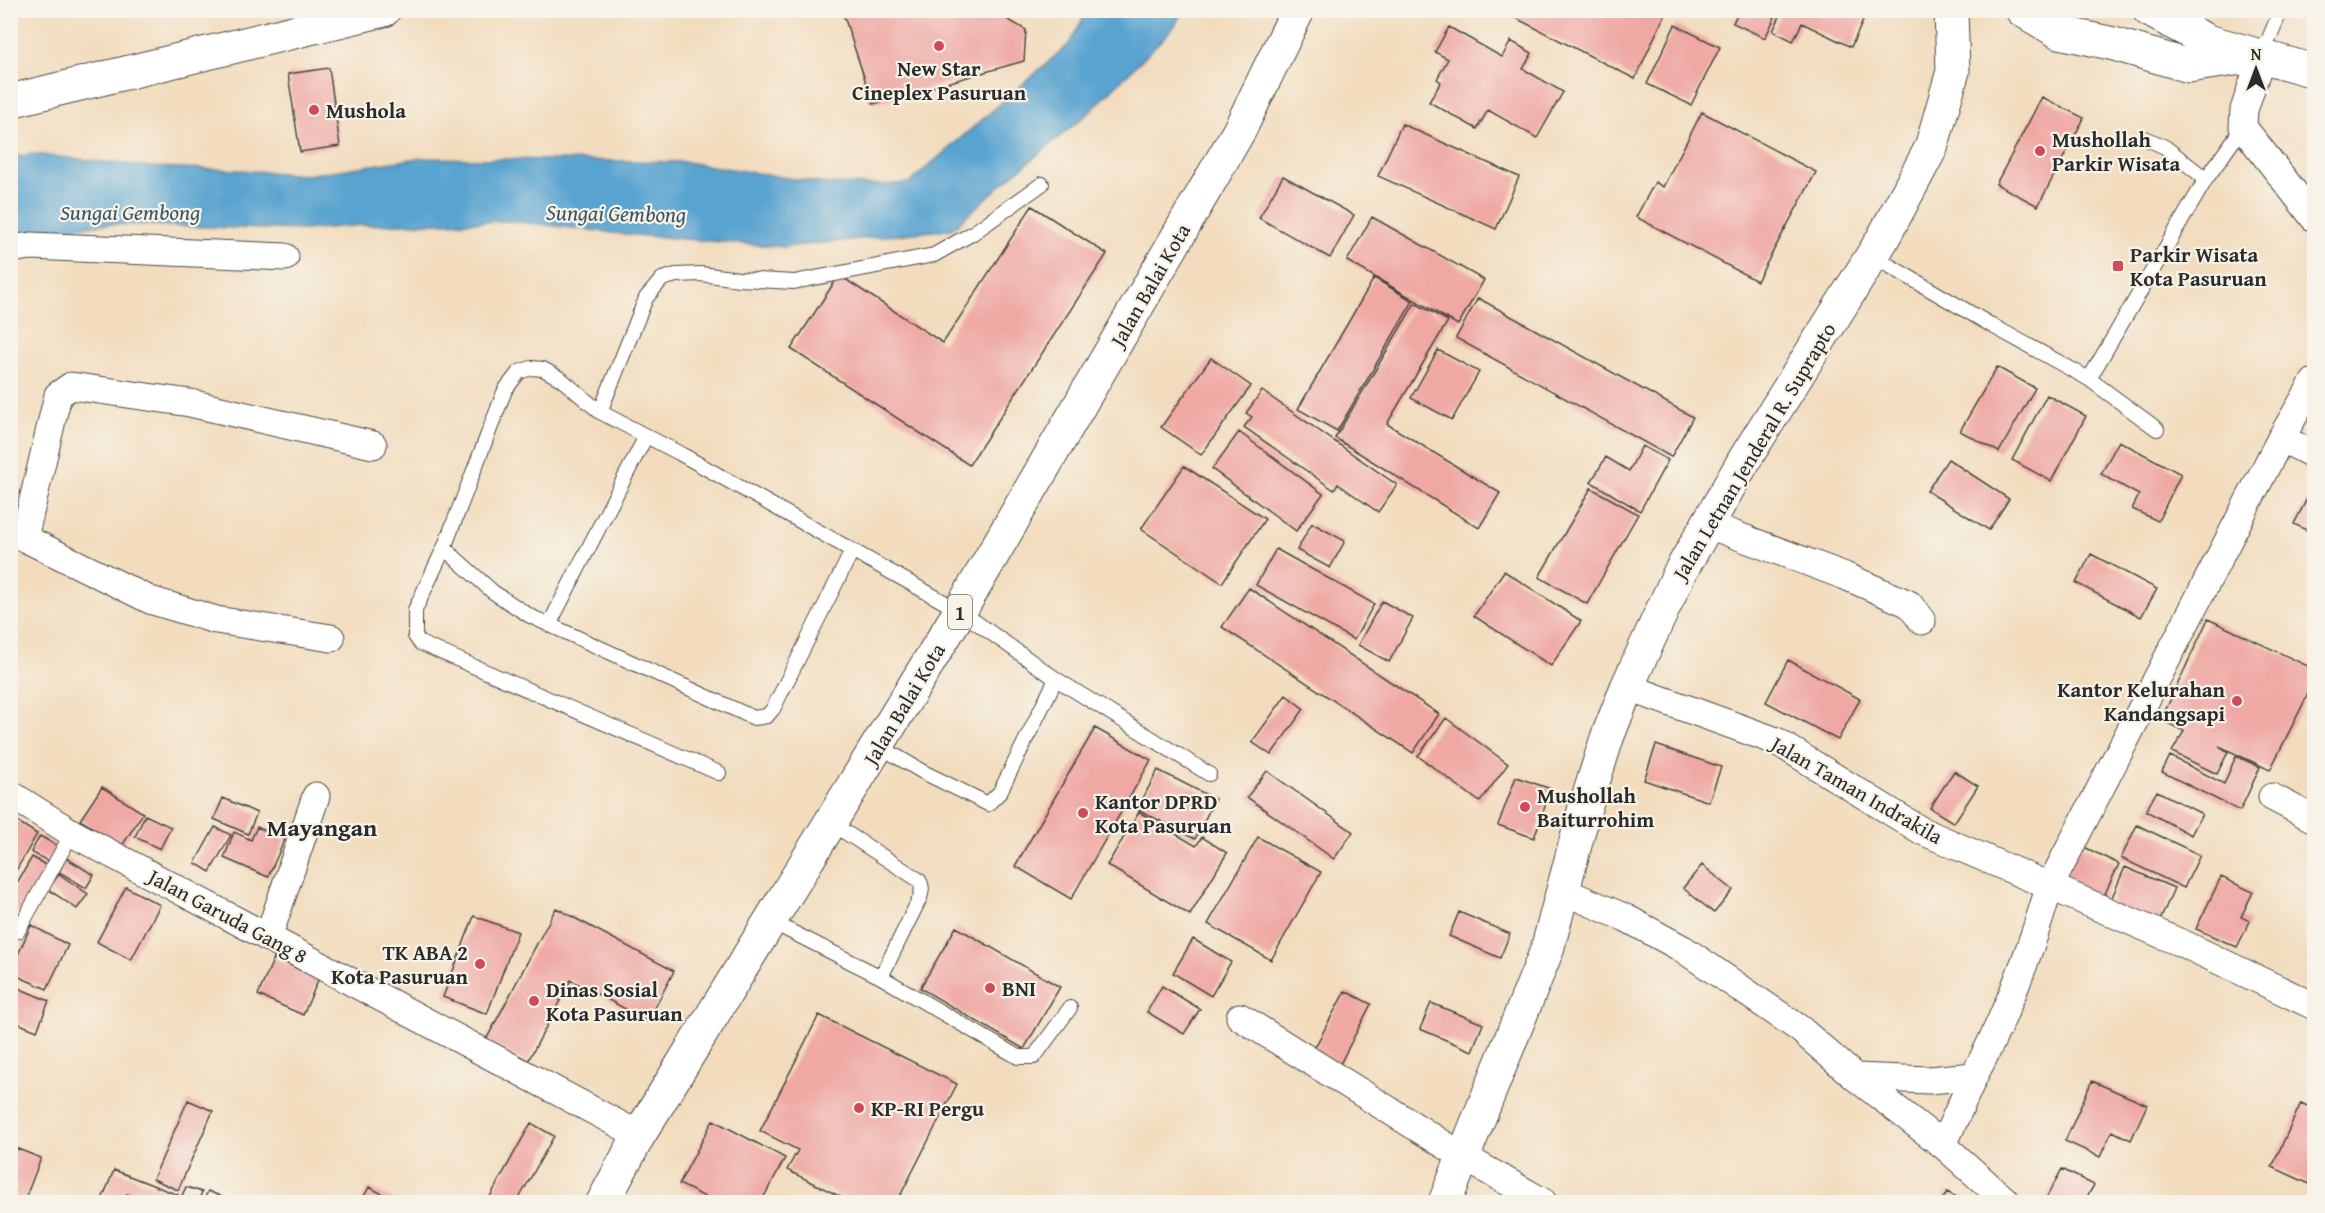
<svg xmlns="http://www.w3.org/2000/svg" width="2325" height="1213" viewBox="0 0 2325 1213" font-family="'Gentium Book Plus',serif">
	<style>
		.water { fill: #59a3d0; stroke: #42677e; stroke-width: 1.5 }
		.building { fill: #efa8a4 }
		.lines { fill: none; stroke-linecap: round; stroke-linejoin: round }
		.service-casing { stroke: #494641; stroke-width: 16 }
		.minor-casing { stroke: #494641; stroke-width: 29 }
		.tertiary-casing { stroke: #494641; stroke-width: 35 }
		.primary-casing { stroke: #494641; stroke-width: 35 }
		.trunk-casing { stroke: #494641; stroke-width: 35 }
		.service { stroke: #fff; stroke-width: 14 }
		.minor { stroke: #fff; stroke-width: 27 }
		.tertiary { stroke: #fff; stroke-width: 33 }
		.primary { stroke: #fff; stroke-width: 33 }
		.trunk { stroke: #fff; stroke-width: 33 }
		.poi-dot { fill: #d1495b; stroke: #f7f3e8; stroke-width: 2 }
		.labels { text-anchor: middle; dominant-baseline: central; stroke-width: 4.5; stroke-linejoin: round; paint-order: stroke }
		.shield { fill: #f7f3e8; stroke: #686764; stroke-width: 1.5 }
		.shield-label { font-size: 20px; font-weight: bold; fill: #2b2b2b }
		.poi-label { font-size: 21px; font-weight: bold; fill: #2b2b2b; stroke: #f7f3e8; text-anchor: start }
		.street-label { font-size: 21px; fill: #2b2b2b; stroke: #f7f3e8 }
		.water-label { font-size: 22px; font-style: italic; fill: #3b5565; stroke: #f7f3e8 }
		.quarter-label { font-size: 24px; font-weight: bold; fill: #2b2b2b; stroke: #f7f3e8 }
	</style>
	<rect width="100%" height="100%" fill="#f7f3e8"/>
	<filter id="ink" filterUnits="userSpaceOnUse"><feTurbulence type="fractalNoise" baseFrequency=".0167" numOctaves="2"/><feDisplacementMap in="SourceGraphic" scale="12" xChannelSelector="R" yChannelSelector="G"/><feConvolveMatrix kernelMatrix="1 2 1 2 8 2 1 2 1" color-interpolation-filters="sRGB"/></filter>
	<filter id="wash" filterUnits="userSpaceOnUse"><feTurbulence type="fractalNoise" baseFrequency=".008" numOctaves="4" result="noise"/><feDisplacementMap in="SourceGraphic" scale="24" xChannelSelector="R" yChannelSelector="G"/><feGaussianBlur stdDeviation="1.35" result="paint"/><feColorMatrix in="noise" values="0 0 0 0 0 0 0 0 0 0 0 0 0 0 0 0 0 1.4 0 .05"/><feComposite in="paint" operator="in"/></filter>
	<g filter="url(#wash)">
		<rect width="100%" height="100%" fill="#f2dcbd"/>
		<path class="water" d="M1087,11H1183L1174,27L1092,110L1002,184L952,229L784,247L623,234L512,221L363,225L304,230L105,224L11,234V157L32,154L150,167L239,170L306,175L420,158L686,162L827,184L884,185L909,183L1069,44Z"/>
		<g id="blocks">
			<path class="building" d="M842,10H991L1026,30L1024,61L873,104Z
				M1500,10H1667L1635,79Z
				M1739,10H1762L1775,17L1765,38L1733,23Z
				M1773,10H1868L1851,47L1802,23L1793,41L1773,31L1781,14Z
				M1675,25L1720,47L1691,105L1647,84Z
				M1449,27L1502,57L1511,41L1532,53L1523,69L1563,92L1537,138L1488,110L1477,129L1429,102L1441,82L1437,79L1448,59L1435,52Z
				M329,68L340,146L300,152L288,74Z
				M2042,97L2084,118L2038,206L1996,184Z
				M1702,112L1816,172L1757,281L1636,217L1655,182L1663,187Z
				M1402,124L1519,177L1496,229L1378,176Z
				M1283,176L1354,215L1330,258L1259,218Z
				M1032,206L1107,254L969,465L791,349L839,275L943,343Z
				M1372,217L1484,280L1458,325L1347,261Z
				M1374,278L1413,301L1337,431L1298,409Z
				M1478,298L1693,417L1671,457L1456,338Z
				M1415,303L1448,321L1387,424L1500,493L1479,528L1335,438Z
				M1438,350L1479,372L1452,420L1411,398Z
				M1211,358L1251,386L1201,455L1161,427Z
				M1997,367L2035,388L1999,452L1960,431Z
				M1262,391L1397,485L1378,512L1338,484L1334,490L1244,427L1252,417L1246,413Z
				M2047,395L2086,416L2051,481L2012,460Z
				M1239,432L1323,494L1296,531L1212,469Z
				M2119,441L2181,474L2158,521L2132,509L2139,495L2101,474Z
				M1642,446L1668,460L1640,511L1591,482L1606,457L1629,471Z
				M1948,459L2009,499L1989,530L1927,491Z
				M1184,466L1265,519L1222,583L1141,529Z
				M1591,488L1638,514L1587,604L1539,577Z
				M2312,489L2314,490V534L2294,524Z
				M1312,523L1345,541L1330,568L1297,550Z
				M1276,549L1374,604L1354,640L1256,585Z
				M2091,554L2157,589L2141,617L2076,583Z
				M1504,571L1581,621L1551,666L1474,616Z
				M1249,588L1439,714L1413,753L1222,627Z
				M1382,601L1413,618L1389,662L1358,645Z
				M2208,619L2314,669V682L2270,770L2219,746L2228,752L2217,774L2172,752L2184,731L2161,720Z
				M1788,660L1860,699L1838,740L1766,702Z
				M1286,695L1304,709L1271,755L1252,742Z
				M1446,718L1508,764L1480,802L1418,756Z
				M1095,728L1151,760L1071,899L1015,866Z
				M1656,745L1721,767L1709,802L1644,780Z
				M2170,756L2224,784L2236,756L2260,767L2240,811L2162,772Z
				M1158,770L1215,799L1195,839L1137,809Z
				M1267,771L1353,832L1334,859L1247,797Z
				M1954,771L1978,786L1954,823L1930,808Z
				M1516,777L1551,789L1534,838L1498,825Z
				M102,787L143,813L122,846L80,820Z
				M2157,791L2202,814L2191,835L2146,811Z
				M223,798L257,813L248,834L214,819Z
				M1139,812L1196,846L1202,837L1227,853L1190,915L1107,865Z
				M145,815L171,827L160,849L135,837Z
				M12,818L37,834L10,881V821Z
				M2137,825L2200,855L2184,888L2121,858Z
				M215,827L231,835L210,872L195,863Z
				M257,827L285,839L268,877L224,858L234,832L251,840Z
				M40,836L63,849L55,865L31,852Z
				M1258,837L1321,872L1271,960L1208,924Z
				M2080,845L2119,864L2101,902L2061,884Z
				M32,857L54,870L23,915L10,908V895Z
				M66,858L94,875L86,888L59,872Z
				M1702,865L1733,890L1714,913L1683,888Z
				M2125,867L2174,888L2156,930L2107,909Z
				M59,874L88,894L77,909L48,889Z
				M2221,877L2253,892L2241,917L2250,921L2237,947L2196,929Z
				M126,887L160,905L131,960L97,942Z
				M556,908L674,971L648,1021L571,980L527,1063L486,1040Z
				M1459,912L1510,934L1500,958L1449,936Z
				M474,916L518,932L487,1014L443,997Z
				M31,925L68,945L47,989L10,973Z
				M956,927L1060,987L1024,1049L920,988Z
				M1193,939L1231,962L1211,996L1173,973Z
				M10,945L17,948L10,963Z
				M274,958L319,978L303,1015L258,995Z
				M1162,986L1200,1009L1184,1034L1147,1012Z
				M16,987L49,1001L37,1031L10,1020V1000Z
				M1345,991L1371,1004L1340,1064L1313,1051Z
				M1431,1003L1483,1024L1472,1051L1420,1029Z
				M819,1015L957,1084L897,1202H851L787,1170L798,1150L760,1131Z
				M10,1030L17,1033L10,1047Z
				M2092,1081L2147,1105L2131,1140L2112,1131L2100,1157L2065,1141Z
				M188,1100L213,1111L178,1190L153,1179Z
				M2301,1103L2314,1109V1186L2272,1167Z
				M713,1120L785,1158L761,1202H715L679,1184Z
				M531,1123L554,1136L517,1202H487Z
				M10,1146L41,1158L24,1202H10Z
				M2062,1169L2094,1185L2084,1202H2044Z
				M114,1170L178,1195L175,1202H149L127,1194L124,1202H101Z
				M186,1187L202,1192L198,1202H179Z
				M369,1187L398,1202H361Z
				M208,1191L234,1202H203Z
				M1947,1192L1966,1202H1941Z"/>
		</g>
	</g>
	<g filter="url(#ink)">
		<use href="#blocks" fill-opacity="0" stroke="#494641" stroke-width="1.5"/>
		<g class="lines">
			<g class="service-casing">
				<path id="service" d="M2262,55L2281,10
					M2206,179L2243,127
					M1871,255L1991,325L2089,379L2157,429
					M2089,379L2206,179L2165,147L2145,138
					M600,412L646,298L662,279L676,275L701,274L739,279L794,282L934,255L973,233L1042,184
					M444,548L493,592L530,616L754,718L767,716L773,709L852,551
					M549,625L646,436
					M879,746L923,772L988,804L1000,792L1056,679
					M719,773L420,643L415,636V610L444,548L505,390L519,372L531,368L543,369L561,379L600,412L679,453L960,611L1056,679L1209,774
					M770,921L881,977L920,898C922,890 923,887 919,880L831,823
					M10,929L18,931L72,833
					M881,977L1018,1057H1034L1070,1008"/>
			</g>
			<g class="minor-casing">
				<path id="minor" d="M2262,55L2244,110L2243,127L2314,218
					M10,249L31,246L285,257
					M2281,438L2314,455
					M1706,524L1845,576L1909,604L1922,621
					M10,531L150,600L216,620L331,638
					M24,538L58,395L71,386L190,403L373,445
					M1627,687L1776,741L1922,831L2188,946L2314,1006
					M10,794L72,833L639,1135
					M2272,797L2314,819
					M1563,891L1626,918L1683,949L1800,1029L1855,1077L1943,1145L2007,1202
					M268,938L316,796
					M1240,1017L1464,1157L1543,1202
					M1855,1077L1929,1080L1974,1076C2006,1016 2030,953 2049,888L2281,438L2314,382
					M1943,1145L1974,1076"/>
			</g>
			<g class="tertiary-casing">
				<path id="tertiary" d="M2022,10L2059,32L2114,44L2189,66L2262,55
					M2149,10L2207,41L2314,71"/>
			</g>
			<g class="primary-casing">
				<path id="primary" d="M10,101L384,10
					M1445,1202L1547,950L1584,811L1607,738L1627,687L1679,574L1746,457L1882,240L1931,148L1953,71L1951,10"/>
			</g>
			<g class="trunk-casing">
				<path id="trunk" d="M603,1202L639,1135L960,611L1239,131L1298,10"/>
			</g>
			<use href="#service" class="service"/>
			<use href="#minor" class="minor"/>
			<use href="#tertiary" class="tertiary"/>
			<use href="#primary" class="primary"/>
			<use href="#trunk" class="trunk"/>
		</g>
	</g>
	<g class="poi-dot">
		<circle cx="939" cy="46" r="6"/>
		<circle cx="314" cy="110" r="6"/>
		<circle cx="2040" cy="151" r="6"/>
		<rect x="2112" y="260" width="12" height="12" rx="3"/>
		<circle cx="2237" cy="701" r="6"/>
		<circle cx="1525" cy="807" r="6"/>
		<circle cx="1083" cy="813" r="6"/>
		<circle cx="480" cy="964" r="6"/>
		<circle cx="990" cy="988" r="6"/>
		<circle cx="534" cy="1001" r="6"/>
		<circle cx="859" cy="1108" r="6"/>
	</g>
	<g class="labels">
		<rect class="shield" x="948" y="595" width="24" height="34" rx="4.5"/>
		<g class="shield-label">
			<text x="960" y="612">1</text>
		</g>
		<g class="poi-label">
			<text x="939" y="68" text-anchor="middle">New Star<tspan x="939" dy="24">Cineplex Pasuruan</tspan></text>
			<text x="326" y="110">Mushola</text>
			<text x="2052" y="139">Mushollah<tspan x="2052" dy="24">Parkir Wisata</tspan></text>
			<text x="2130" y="254">Parkir Wisata<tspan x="2130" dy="24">Kota Pasuruan</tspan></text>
			<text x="2225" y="689" text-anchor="end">Kantor Kelurahan<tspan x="2225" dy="24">Kandangsapi</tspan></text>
			<text x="1537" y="795">Mushollah<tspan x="1537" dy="24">Baiturrohim</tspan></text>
			<text x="1095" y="801">Kantor DPRD<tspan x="1095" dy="24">Kota Pasuruan</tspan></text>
			<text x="468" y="952" text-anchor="end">TK ABA 2<tspan x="468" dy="24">Kota Pasuruan</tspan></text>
			<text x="1002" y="988">BNI</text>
			<text x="546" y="989">Dinas Sosial<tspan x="546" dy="24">Kota Pasuruan</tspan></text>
			<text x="871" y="1108">KP-RI Pergu</text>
		</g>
		<g class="street-label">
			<text transform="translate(1150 285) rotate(-60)">Jalan Balai Kota</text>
			<text transform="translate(1754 451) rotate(-59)">Jalan Letnan Jenderal R. Suprapto</text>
			<text transform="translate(904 704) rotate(-59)">Jalan Balai Kota</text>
			<text transform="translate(1857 790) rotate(30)">Jalan Taman Indrakila</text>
			<text transform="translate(228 916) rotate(28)">Jalan Garuda Gang 8</text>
		</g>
		<g class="water-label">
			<text x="130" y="212">Sungai Gembong</text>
			<text transform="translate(616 213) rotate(1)">Sungai Gembong</text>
		</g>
		<g class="quarter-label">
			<text x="322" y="827">Mayangan</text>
		</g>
	</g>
	<rect width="2325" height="1213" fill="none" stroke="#f7f3e8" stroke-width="36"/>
	<g transform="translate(2256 69)" stroke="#f7f3e8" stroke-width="4.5" paint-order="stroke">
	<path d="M0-4.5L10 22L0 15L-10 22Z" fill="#2b2b2b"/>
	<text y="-9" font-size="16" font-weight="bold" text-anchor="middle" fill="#2b2b2b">N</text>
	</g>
</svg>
